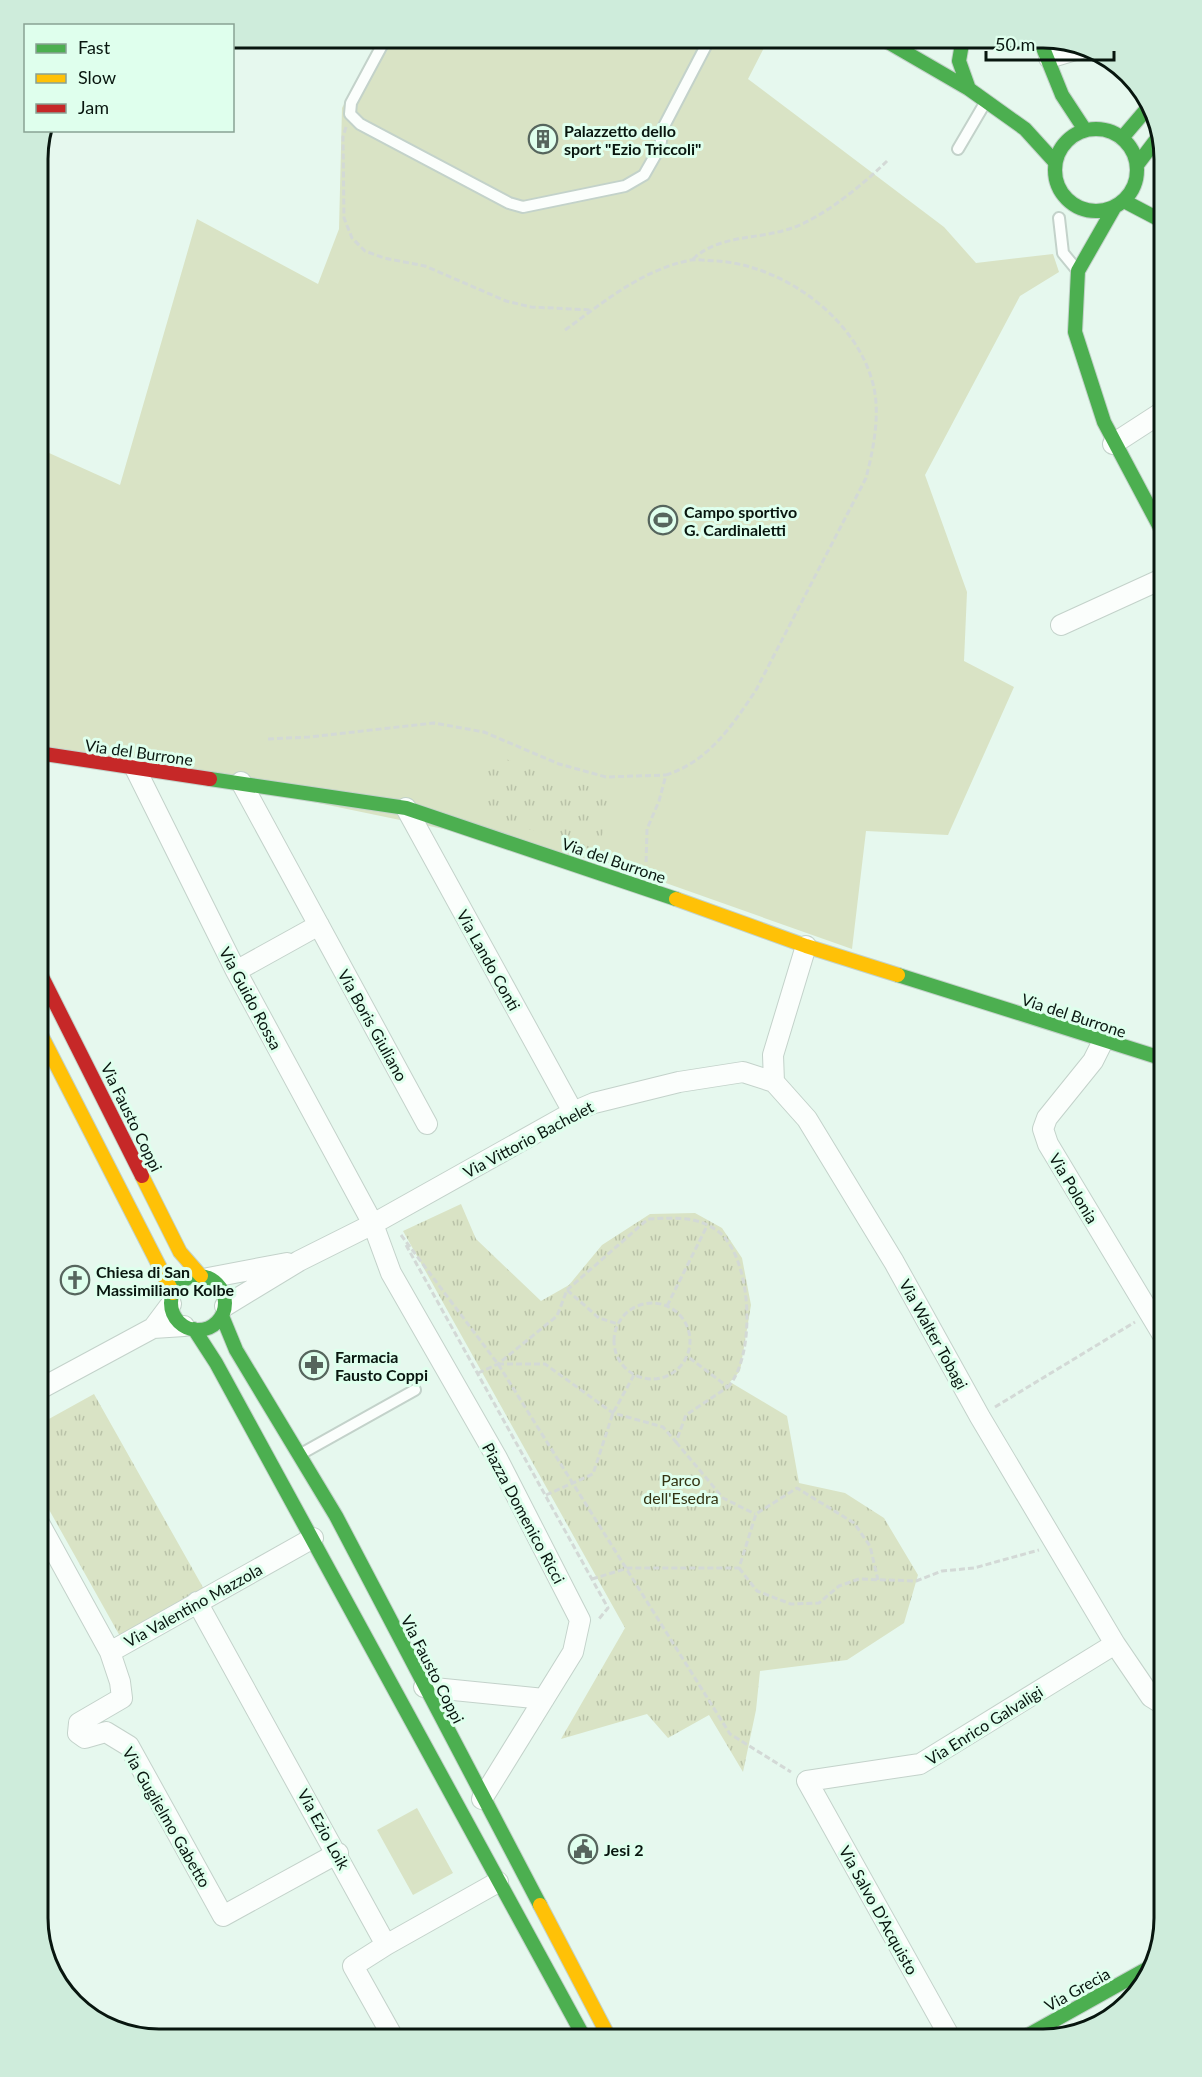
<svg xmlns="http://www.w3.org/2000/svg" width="1202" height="2077" viewBox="0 0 1202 2077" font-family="Lato,sans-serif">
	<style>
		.grass { fill: #d9e3c5 }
		.park { fill: url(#park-tufts) }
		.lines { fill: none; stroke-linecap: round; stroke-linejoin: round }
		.lane-casing { stroke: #c3d2ca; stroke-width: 14 }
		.street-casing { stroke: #c3d2ca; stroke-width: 22 }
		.fast-casing { stroke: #c3d2ca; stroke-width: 16 }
		.slow-casing { stroke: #c3d2ca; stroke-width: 16 }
		.jam-casing { stroke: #c3d2ca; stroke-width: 16 }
		.path { stroke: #d3d9d6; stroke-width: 3; stroke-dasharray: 6 3; stroke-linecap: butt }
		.lane { stroke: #fbfefc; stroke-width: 10 }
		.street { stroke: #fbfefc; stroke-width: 20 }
		.fast { stroke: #4caf50; stroke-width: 14 }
		.slow { stroke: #ffc107; stroke-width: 14 }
		.jam { stroke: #c62828; stroke-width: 14 }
		.labels { text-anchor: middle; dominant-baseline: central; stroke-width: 6; stroke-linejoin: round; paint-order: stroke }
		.poi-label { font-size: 16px; font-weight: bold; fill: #08160f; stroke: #dfffed; text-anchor: start }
		.street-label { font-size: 16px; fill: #08160f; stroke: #dfffed }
		.park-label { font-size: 16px; fill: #333312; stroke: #dfffed }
		.rim { fill: none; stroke: #08160f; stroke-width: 3 }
	</style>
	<defs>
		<pattern id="park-tufts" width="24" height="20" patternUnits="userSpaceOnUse" patternTransform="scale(1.5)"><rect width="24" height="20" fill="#d9e3c5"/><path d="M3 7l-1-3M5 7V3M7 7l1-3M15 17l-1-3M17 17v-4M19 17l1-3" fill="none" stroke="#b9c2a8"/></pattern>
	</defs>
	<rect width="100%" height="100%" fill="#e6f8ee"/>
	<path class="grass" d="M379,38H769L748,79L944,227L976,263L1053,254L1059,272L1020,296L925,475L967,592L964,661L1014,687L948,835L866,831L852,949L612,864L38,745V448L120,485L197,219L318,284L339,229L342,108Z
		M417,1808L453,1873L413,1895L377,1830Z"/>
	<path class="park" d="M493,755L615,795L597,851L475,812Z
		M461,1204L476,1239L541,1301L569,1285L602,1245L650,1214L695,1213L722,1228L742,1258L751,1305L740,1371L730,1382L787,1416L799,1483L845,1493L884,1518L918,1575L904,1623L847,1660L760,1671L756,1710L743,1772L709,1715L668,1738L647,1714L561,1739L625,1628L403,1231Z
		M94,1394L205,1591L121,1638L38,1490V1425Z"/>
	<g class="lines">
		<g class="lane-casing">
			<path id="lane" d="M386,38L351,103L350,114L360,124L509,203L523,207L625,186L644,175L660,147L663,128L710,38
				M958,149L985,103
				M1059,218L1063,253L1077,270
				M299,1455L415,1390"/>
		</g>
		<g class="street-casing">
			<path id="street" d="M1049,58L1082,48
				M1113,444L1164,411
				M1061,625L1164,578
				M135,768L236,971L373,1224L391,1273L497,1458L580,1620L573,1652L482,1799
				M241,782L427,1124
				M406,808L573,1112
				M806,946L773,1055L774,1082L807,1119L894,1262L980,1417L1115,1644L1151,1697L1164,1705
				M236,971L319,925
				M1103,1041L1093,1061L1047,1118L1043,1129L1048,1144L1164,1337
				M208,1278L287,1263
				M225,1306L299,1261L373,1224L573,1112L594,1103L679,1082L743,1072L774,1082
				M153,1328L184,1326
				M38,1390L153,1328L171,1304
				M38,1521L110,1652L313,1538
				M197,1602L386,1945L498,1882
				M110,1652L120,1682L122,1698L79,1723L78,1733L85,1738L106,1732L129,1746L223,1916L338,1853
				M424,1687L544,1699
				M386,1945L353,1966L394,2039
				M951,2039L807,1781L920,1764L1115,1644"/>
		</g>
		<g class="fast-casing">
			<path id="fast" d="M881,38L969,89
				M963,38L959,61L969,89L1025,129L1055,162
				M1039,38L1062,95L1085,130
				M1055 170a41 41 0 1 1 82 0a41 41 0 1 1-82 0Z
				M1122,138L1151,104
				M1137,165L1159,136
				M1124,201L1164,222
				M1114,208L1078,271L1075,332L1104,422L1164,535
				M210,779L406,808L676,899
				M898,975L1164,1059
				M171 1303a27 27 0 1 1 54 0a27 27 0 1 1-54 0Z
				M222,1316L236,1350L336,1516L540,1905
				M194,1329L216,1363L585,2039
				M1021,2039L1150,1967"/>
		</g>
		<g class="slow-casing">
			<path id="slow" d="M676,899L806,946L898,975
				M38,1029L173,1293
				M142,1176L180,1252L201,1276
				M540,1905L610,2039"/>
		</g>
		<g class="jam-casing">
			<path id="jam" d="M38,753L210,779
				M38,969L142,1176"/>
		</g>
		<path class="path" d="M346,127L343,137L344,218L352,238L365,251L384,258L425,266L506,301L531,307L592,310
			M38,173L43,130
			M693,259C720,234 758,240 792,228C824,217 865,183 889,159
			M565,330C604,302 641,270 691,260C699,259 709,261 718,261C785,266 859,320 874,388C880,417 873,451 866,478L756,690C732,726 709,761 666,775L659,801L647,829L646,865
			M268,739L309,737L434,723L484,732L559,764L606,777L666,775
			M401,1235L498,1364L730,1734L791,1772
			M406,1245L608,1608L598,1620
			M567,1290L648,1219C673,1218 697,1215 719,1232C753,1260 756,1356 728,1387
			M614 1341a38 38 0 1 1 76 0a38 38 0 1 1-76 0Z
			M667,1306L707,1226
			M498,1364H545L613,1413L663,1427L676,1442L686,1415L728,1387L687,1356
			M478,1373L498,1364L557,1316L567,1290L599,1318L618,1324
			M995,1407L1135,1322
			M676,1442L723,1498L755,1514
			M546,1495L593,1474L613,1413L634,1375
			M739,1568L757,1591L791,1604L819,1603L839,1586L859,1579L916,1581L942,1571L974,1568L1039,1550
			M592,1579L628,1568H739L756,1514L797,1488L854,1523L870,1546L878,1580"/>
		<use href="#lane" class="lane"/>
		<use href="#street" class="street"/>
		<use href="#fast" class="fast"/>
		<use href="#slow" class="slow"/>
		<use href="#jam" class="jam"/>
	</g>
	<defs>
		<g id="building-ring" transform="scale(1.5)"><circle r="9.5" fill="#dfffed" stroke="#56655d" stroke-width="1.5"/><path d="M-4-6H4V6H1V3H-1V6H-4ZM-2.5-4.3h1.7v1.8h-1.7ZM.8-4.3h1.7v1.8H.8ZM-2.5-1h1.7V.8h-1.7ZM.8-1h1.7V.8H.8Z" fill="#56655d"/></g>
		<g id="stadium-ring" transform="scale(1.5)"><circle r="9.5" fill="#dfffed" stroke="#56655d" stroke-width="1.5"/><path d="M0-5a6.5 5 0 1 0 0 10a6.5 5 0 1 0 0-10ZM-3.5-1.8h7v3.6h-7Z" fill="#56655d"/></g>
		<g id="church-ring" transform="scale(1.5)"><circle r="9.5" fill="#dfffed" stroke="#56655d" stroke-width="1.5"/><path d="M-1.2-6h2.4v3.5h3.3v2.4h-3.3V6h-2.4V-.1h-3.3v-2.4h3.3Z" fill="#56655d"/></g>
		<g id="pharmacy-ring" transform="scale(1.5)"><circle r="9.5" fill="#dfffed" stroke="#56655d" stroke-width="1.5"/><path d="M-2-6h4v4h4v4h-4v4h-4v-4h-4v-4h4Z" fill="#56655d"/></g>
		<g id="civic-ring" transform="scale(1.5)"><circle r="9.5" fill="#dfffed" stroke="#56655d" stroke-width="1.5"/><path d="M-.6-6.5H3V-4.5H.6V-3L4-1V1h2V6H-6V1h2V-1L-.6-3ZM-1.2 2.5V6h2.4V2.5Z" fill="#56655d"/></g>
	</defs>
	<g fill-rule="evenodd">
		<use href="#building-ring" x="543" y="139"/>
		<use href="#stadium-ring" x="663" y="520"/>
		<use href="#church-ring" x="75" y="1280"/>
		<use href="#pharmacy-ring" x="314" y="1365"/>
		<use href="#civic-ring" x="583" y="1849"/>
	</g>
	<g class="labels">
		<g class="poi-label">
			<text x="564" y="130">Palazzetto dello<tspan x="564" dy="18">sport "Ezio Triccoli"</tspan></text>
			<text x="684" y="511">Campo sportivo<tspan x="684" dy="18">G. Cardinaletti</tspan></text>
			<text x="96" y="1271">Chiesa di San<tspan x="96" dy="18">Massimiliano Kolbe</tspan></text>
			<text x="335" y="1356">Farmacia<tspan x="335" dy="18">Fausto Coppi</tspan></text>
			<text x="604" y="1849">Jesi 2</text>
		</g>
		<g class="street-label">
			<text transform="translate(139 752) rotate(8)">Via del Burrone</text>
			<text transform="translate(614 860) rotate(19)">Via del Burrone</text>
			<text transform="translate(489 960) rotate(61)">Via Lando Conti</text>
			<text transform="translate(251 998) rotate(62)">Via Guido Rossa</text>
			<text transform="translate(1074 1015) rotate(18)">Via del Burrone</text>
			<text transform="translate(373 1025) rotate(61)">Via Boris Giuliano</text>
			<text transform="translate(132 1117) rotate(64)">Via Fausto Coppi</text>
			<text transform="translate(528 1139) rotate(-28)">Via Vittorio Bachelet</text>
			<text transform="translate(1074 1188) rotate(59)">Via Polonia</text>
			<text transform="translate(934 1334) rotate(61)">Via Walter Tobagi</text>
			<text transform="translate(524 1513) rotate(62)">Piazza Domenico Ricci</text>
			<text transform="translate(193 1605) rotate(-29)">Via Valentino Mazzola</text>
			<text transform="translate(433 1669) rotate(63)">Via Fausto Coppi</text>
			<text transform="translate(984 1725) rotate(-32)">Via Enrico Galvaligi</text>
			<text transform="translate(167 1817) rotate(60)">Via Guglielmo Gabetto</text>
			<text transform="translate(324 1829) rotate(61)">Via Ezio Loik</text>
			<text transform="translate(879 1910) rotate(61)">Via Salvo D'Acquisto</text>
			<text transform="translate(1077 1989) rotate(-29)">Via Grecia</text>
		</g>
		<g class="park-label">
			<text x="681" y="1479">Parco<tspan x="681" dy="18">dell'Esedra</tspan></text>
		</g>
	</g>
	<path d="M0 0H1202V2077H0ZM159 48H1043A111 111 0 0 1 1154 159V1918A111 111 0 0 1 1043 2029H159A111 111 0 0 1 48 1918V159A111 111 0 0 1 159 48Z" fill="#ceecdb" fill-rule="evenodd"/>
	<path class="rim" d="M159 48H1043A111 111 0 0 1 1154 159V1918A111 111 0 0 1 1043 2029H159A111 111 0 0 1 48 1918V159A111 111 0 0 1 159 48Z"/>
	<rect x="24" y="24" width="210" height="108" fill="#dfffed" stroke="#89a294" stroke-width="1.5"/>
	<rect x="36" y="44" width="30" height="9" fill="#4caf50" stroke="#89a294" stroke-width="1.5"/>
	<text x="78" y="54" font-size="18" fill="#08160f">Fast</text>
	<rect x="36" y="74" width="30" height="9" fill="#ffc107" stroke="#89a294" stroke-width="1.5"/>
	<text x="78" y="84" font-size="18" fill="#08160f">Slow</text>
	<rect x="36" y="104" width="30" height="9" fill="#c62828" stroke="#89a294" stroke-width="1.5"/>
	<text x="78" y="114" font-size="18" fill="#08160f">Jam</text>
	<path d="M986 51v9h128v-9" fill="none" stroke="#08160f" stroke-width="3"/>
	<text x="995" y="51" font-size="18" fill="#08160f" stroke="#dfffed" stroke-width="4.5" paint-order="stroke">50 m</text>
</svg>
